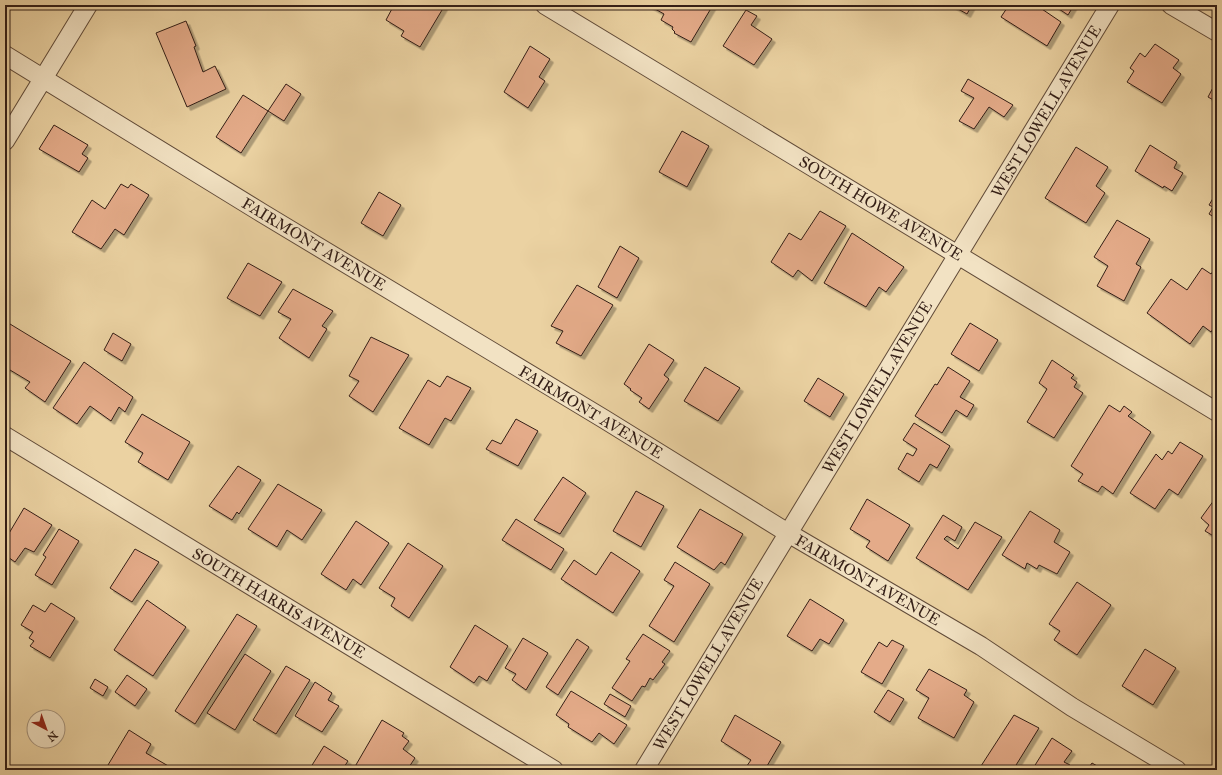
<svg xmlns="http://www.w3.org/2000/svg" width="1222" height="775" viewBox="0 0 1222 775" font-family="'IM FELL Great Primer',serif">
	<style>
		.building { fill: #e4ab89; stroke: #331e16; filter: url(#shadow) }
		.lines { fill: none; stroke-linecap: round; stroke-linejoin: round }
		.street-casing { stroke: #614b39; stroke-width: 20 }
		.street { stroke: #f2e2c3; stroke-width: 18 }
		.labels { text-anchor: middle; dominant-baseline: central; stroke-width: 3; stroke-linejoin: round; paint-order: stroke }
		.street-label { font-size: 16px; fill: #331e16; stroke: #f2e2c3 }
	</style>
	<defs>
		<filter id="shadow"><feDropShadow dx="3.5" dy="3.5" stdDeviation="0" flood-color="#0004"/></filter>
	</defs>
	<rect width="100%" height="100%" fill="#ebd2a2"/>
	<filter id="stains"><feTurbulence type="fractalNoise" baseFrequency=".005" numOctaves="4"/><feColorMatrix values="0 0 0 0 .2 0 0 0 0 .09 0 0 0 0 .02 0 0 0 .5 -.17"/></filter>
	<radialGradient id="worn" r=".72"><stop offset=".6" stop-color="#630" stop-opacity="0"/><stop offset="1" stop-color="#630" stop-opacity=".3"/></radialGradient>
	<path class="building" d="M394,5H445L420,47L401,36L404,31L386,20Z
		M648,5H713L691,42L674,33L675,32L672,29L673,27L661,20L664,14Z
		M951,5H972L967,14Z
		M1009,5H1036L1061,22L1047,46L1001,17Z
		M1053,5H1074L1068,15Z
		M746,10L757,16L751,25L772,39L754,65L723,46Z
		M186,21L196,46L194,47L203,72L215,66L226,89L187,107L156,33Z
		M1155,44L1179,60L1173,68L1181,74L1162,103L1127,82L1134,71L1130,68L1140,53L1145,57Z
		M530,46L550,59L539,77L545,81L528,108L504,92Z
		M968,79L1013,105L1004,117L989,107L974,129L959,121L974,98L961,91Z
		M1217,80V102L1208,97Z
		M286,84L301,94L284,121L268,111Z
		M243,95L268,111L241,153L216,137Z
		M54,125L88,145L82,154L88,158L79,172L39,149Z
		M682,131L709,146L687,187L659,172Z
		M1150,145L1177,162L1174,168L1183,173L1172,191L1164,186L1163,188L1135,171Z
		M1076,147L1108,167L1096,186L1105,193L1086,223L1045,198Z
		M121,184L128,188L131,184L149,195L124,235L115,229L101,249L72,232L92,200L105,209Z
		M379,192L401,205L383,236L361,223Z
		M1215,195L1217,197V219L1209,214L1213,207L1209,205Z
		M820,211L846,226L812,281L798,270L793,277L771,262L789,233L801,240Z
		M1117,220L1150,239L1136,264L1141,267L1124,301L1097,286L1108,266L1094,257Z
		M852,233L904,267L886,292L879,287L866,307L824,283Z
		M620,246L639,258L617,298L598,287Z
		M248,263L282,282L260,316L227,298Z
		M1217,266V323L1211,332L1203,326L1190,344L1147,313L1171,279L1187,290L1202,268L1211,274Z
		M577,285L613,305L581,356L556,343L563,331L551,326Z
		M293,289L333,311L322,326L327,329L309,358L279,338L291,319L278,312Z
		M970,323L998,340L979,371L951,354Z
		M10,324L71,361L45,402L25,388L30,382L5,367V333Z
		M113,333L131,344L122,361L104,350Z
		M371,337L409,355L373,412L349,396L359,381L349,376Z
		M649,344L674,360L664,375L669,379L649,409L639,402L642,398L630,390L631,389L624,384Z
		M1052,360L1074,375L1071,378L1077,382L1074,387L1083,393L1054,438L1027,422L1047,389L1039,383Z
		M84,362L133,397L125,412L119,407L111,421L90,406L77,424L53,408Z
		M705,367L740,388L718,421L684,401Z
		M948,367L970,381L960,397L974,405L967,417L956,410L942,433L915,416L935,384L937,385Z
		M447,376L471,388L451,421L445,418L429,445L399,428L428,380L440,387Z
		M818,378L844,394L830,417L804,401Z
		M1109,405L1120,412L1124,406L1132,412L1128,416L1151,432L1113,494L1102,486L1098,492L1078,481L1083,474L1071,466Z
		M142,414L190,442L168,480L138,462L143,453L125,442Z
		M516,419L538,431L518,466L486,449L492,440L501,444Z
		M914,423L950,446L937,468L930,464L919,482L898,469L907,453L913,456L917,449L903,440Z
		M1180,442L1203,456L1178,495L1169,489L1155,509L1130,493L1156,454L1162,460L1168,451L1172,454Z
		M238,466L261,480L239,514L237,512L232,520L209,506Z
		M563,477L586,493L560,534L534,520Z
		M278,484L322,510L302,540L287,530L277,547L248,529Z
		M636,491L664,506L641,547L613,531Z
		M1217,496V538L1205,531L1209,525L1201,518Z
		M867,499L910,525L888,561L866,547L870,541L850,529Z
		M24,508L52,525L34,552L25,548L15,562L5,555V540Z
		M700,509L743,534L725,565L721,562L714,570L677,547Z
		M1030,511L1060,530L1054,542L1070,552L1057,574L1039,565L1037,569L1027,563L1025,569L1002,555Z
		M943,515L962,527L955,541L947,536L944,539L958,549L975,522L1002,537L968,590L916,558Z
		M516,519L564,549L551,570L502,540Z
		M356,521L389,543L361,585L353,579L346,590L321,574Z
		M59,529L79,541L52,585L35,575L46,557L43,555Z
		M408,543L443,566L409,618L391,606L395,598L379,588Z
		M135,549L159,562L132,602L110,588Z
		M611,552L640,571L613,613L561,579L574,560L596,575Z
		M675,562L710,584L674,642L649,626L674,586L664,580Z
		M1077,582L1111,605L1077,655L1054,640L1060,631L1049,624Z
		M810,599L844,620L829,644L820,639L812,651L787,636Z
		M147,600L186,627L153,676L114,650Z
		M51,603L75,618L50,658L30,646L34,641L29,638L33,632L21,625L33,605L45,612Z
		M237,614L257,626L195,724L175,711Z
		M475,625L508,646L487,681L479,676L474,683L450,667Z
		M643,634L670,651L662,662L665,664L653,680L650,678L645,687L642,686L632,701L612,688L630,661L626,659Z
		M523,638L548,653L526,690L512,680L516,674L505,668Z
		M577,639L589,647L558,695L546,687Z
		M892,640L904,646L882,684L861,672L879,642L887,647Z
		M1145,649L1176,668L1153,705L1122,686Z
		M245,654L271,671L235,730L207,713Z
		M286,666L310,680L276,734L253,720Z
		M929,669L967,690L964,695L974,702L954,738L918,718L929,698L916,690Z
		M127,675L147,689L135,706L115,692Z
		M95,679L108,687L103,696L90,688Z
		M315,682L332,693L328,700L339,706L322,732L295,716Z
		M888,690L904,699L890,722L874,712Z
		M571,691L627,725L614,744L599,733L592,742L568,727L569,724L556,715Z
		M610,694L631,706L625,717L604,704Z
		M735,715L781,742L767,766L773,770H744L751,760L721,741Z
		M1014,715L1039,728L1013,770H988L981,766Z
		M382,720L404,733L402,736L409,741L403,749L415,758L407,770H353Z
		M129,730L151,744L146,753L170,767L168,770H105Z
		M1052,738L1072,751L1064,762L1070,765L1067,770H1032Z
		M324,746L348,761L342,770H309Z
		M1092,763L1104,770H1087Z"/>
	<g class="lines">
		<g class="street-casing">
			<path id="street" d="M545,5L1217,412
				M1171,5L1217,32
				M5,55L262,213L604,419L788,533L981,646L1072,707L1177,770
				M5,141L88,5
				M5,436L554,770
				M644,770L1110,5"/>
		</g>
		<use href="#street" class="street"/>
	</g>
	<g class="labels">
		<g class="street-label">
			<text transform="translate(1046 111) rotate(-59)">WEST LOWELL AVENUE</text>
			<text transform="translate(881 208) rotate(31)">SOUTH HOWE AVENUE</text>
			<text transform="translate(314 244) rotate(31)">FAIRMONT AVENUE</text>
			<text transform="translate(877 387) rotate(-59)">WEST LOWELL AVENUE</text>
			<text transform="translate(591 412) rotate(31)">FAIRMONT AVENUE</text>
			<text transform="translate(868 580) rotate(30)">FAIRMONT AVENUE</text>
			<text transform="translate(279 603) rotate(31)">SOUTH HARRIS AVENUE</text>
			<text transform="translate(708 664) rotate(-59)">WEST LOWELL AVENUE</text>
		</g>
	</g>
	<rect width="1222" height="775" fill="none" stroke="#ebd2a2" stroke-width="20"/>
	<rect x="6" y="6" width="1210" height="763" fill="none" stroke="#331e16" stroke-width="2"/>
	<rect x="10" y="10" width="1202" height="755" fill="none" stroke="#331e16"/>
	<g transform="translate(46 729) rotate(139)"><circle r="19" fill="#f2e2c3" stroke="#a6947e"/>
	<path d="M0-3L7 15L0 10L-7 15Z" fill="#8f2418"/>
	<text y="-6" font-size="11" font-weight="bold" text-anchor="middle" fill="#331e16">N</text>
	</g>
	<rect width="100%" height="100%" filter="url(#stains)"/>
	<rect width="100%" height="100%" fill="url(#worn)"/>
</svg>
